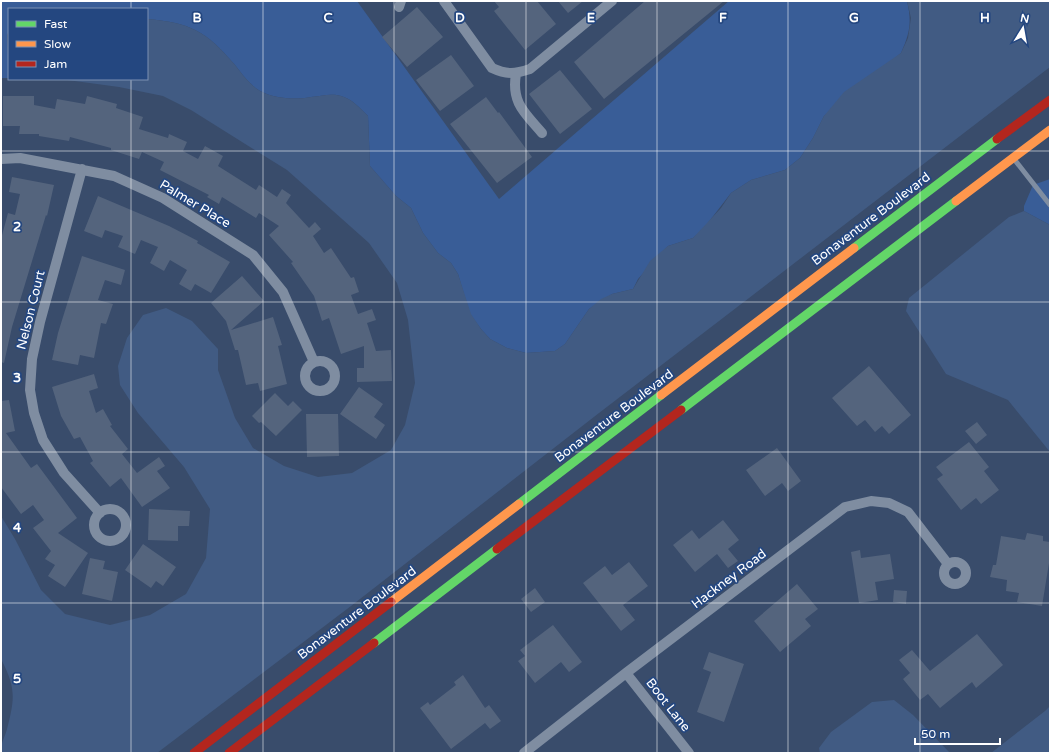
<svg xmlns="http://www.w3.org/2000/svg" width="1051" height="754" viewBox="0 0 1051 754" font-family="'Varela Round',sans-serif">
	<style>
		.green { fill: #395d97 }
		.water { fill: #415b83 }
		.building { fill: #54647d }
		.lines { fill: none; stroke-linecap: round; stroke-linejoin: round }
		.lane { stroke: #7f8da1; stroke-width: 5 }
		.street { stroke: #7f8da1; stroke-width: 10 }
		.fast { stroke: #63d668; stroke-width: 9 }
		.slow { stroke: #ff974d; stroke-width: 9 }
		.jam { stroke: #b3261e; stroke-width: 9 }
		.grid { fill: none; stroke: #fff; stroke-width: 1; stroke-opacity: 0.55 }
		.labels { text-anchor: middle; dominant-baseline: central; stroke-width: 3.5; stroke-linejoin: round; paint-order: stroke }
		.street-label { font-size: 13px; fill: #fff; stroke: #244780 }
		.grid-label { font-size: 13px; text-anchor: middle; font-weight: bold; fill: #fff; stroke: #244780; stroke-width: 3.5; stroke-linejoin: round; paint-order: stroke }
	</style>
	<rect width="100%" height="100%" fill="#394c6b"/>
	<path class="green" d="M1,1H357L499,199L729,1H907C912,22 910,33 901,53L824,116L813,138L800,158L785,170L751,180L731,193L704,228L693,238L668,246L638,279L633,289L612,294L589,309L565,344L555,351L526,353L507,348L490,339L481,329L470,314L458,274L451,263L438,253L423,233L411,208L396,196L370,166L368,116C360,108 352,99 341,96C332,93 321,96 311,97C295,100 275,99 260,91C250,85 242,74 235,65C206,31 191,23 147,19V9H9V31L7,35L9,78H1Z
		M1050,179V225L1024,211V206L1033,185Z"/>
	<path class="water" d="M907,1H1050V67L599,413L351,606L157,753H1C1,741 4,740 7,729C15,698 16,688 1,659V516L15,539L41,590L65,614L110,625L150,615L186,594L206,558L210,509L184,467L138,413L120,385L118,366L127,338L143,315L166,308L192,321L218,349V370L235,418L253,448L284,466L318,477L352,473L391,450L405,425L415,383L408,320L397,283L369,243L287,170L191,110L163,96L119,87L60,79H147V19C191,23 206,31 235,65C242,74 250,85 260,91C275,99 295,100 311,97C321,96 331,93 341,96C352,99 360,108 368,116L370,166L396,196L411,208L423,233L438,253L451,263L458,274L471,314L481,329L490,339L507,348L526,353L555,351L565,344L589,309L601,299L612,294L633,289L650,261L668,246L693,238L721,208L731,193L751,180L785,170L800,158L813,138L824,116L844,92L901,53L908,38L911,18Z
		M1024,211L1050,225V452L1008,400L946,374L906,311L909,298L1009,217Z
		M894,700L913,715L950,753H820L819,748L831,732L872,702Z
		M1050,706V753H991L1045,711Z"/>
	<path class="building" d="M494,1H537L556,24L525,50L494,11L499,7Z
		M558,1H583L568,13Z
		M645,1H724L604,99L574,62Z
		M417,7L443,37L407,67L382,37Z
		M451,55L474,86L440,111L416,80Z
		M560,70L592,109L560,134L529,94Z
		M3,96H34V105L55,109L57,99L85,104L87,96L117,104L116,108L143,117L139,129L168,138L169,134L187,142L183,151L198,159L205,146L223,156L218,166L256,190L259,185L277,197L282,189L291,195L286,203L309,228L315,222L321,229L313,236L324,253L331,248L351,278L354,277L359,292L351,295L358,314L372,309L376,320L367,323L376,351L391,350L392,381L357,382V368H364V346L341,354L329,318L322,321L314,296L291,263L293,262L269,235L279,226L259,213L256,218L222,197L219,204L207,197L209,195L160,170L164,162L142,152L139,159L111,150V148L70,137L69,141L39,136V134H19L20,126H3Z
		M486,97L498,113L499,112L532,157L497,183L450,124Z
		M12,177L54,185L47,216L46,215L12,327L4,363L1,362V239L8,213L15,215L20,194L9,192Z
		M98,196L169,226L198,241L197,243L230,262L211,293L195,284L191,291L179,284L187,270L170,260L164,271L150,263L158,247L141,240L135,254L118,247L123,236L105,230L102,238L84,231Z
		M82,256L125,270L121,285L105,280L98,300L113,304L106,324L101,323L94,358L80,355L78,365L52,360L58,333Z
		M242,276L264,301L231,330L273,317L282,345L278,346L287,384L260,391L258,383L246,385L238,350H235L226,321L211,303Z
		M869,366L911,415L889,434L882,426L875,432L865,420L857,426L832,398Z
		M94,374L98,388L89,391L96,413L103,409L112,425L110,426L128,449L122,454L137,473L159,457L165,466L157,471L170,488L142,507L121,478L110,487L90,463L93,461L80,437L74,439L61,416L52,387Z
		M359,387L383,404L374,417L385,425L376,439L340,414Z
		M275,393L288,406L293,401L302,410L276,436L261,422L259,423L252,416Z
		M9,400L15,431L6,433L31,468L37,464L77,518L58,533L88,553L65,587L48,576L55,565L45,559L51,551L33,528L44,520L33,505L21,514L1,487V401Z
		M306,414H338L339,456L307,457Z
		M977,422L987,435L976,444L965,431Z
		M969,442L989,467L984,471L999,490L981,504L976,498L961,510L937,479L943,475L936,467Z
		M777,448L801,481L788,491L782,483L765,496L746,470Z
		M149,509L190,511L189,526H178V541L148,540Z
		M723,520L739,540L728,549L738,561L728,568L717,554L695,572L673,545L692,530L699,539Z
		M1027,533L1043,536V541L1050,542V557L1042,606L1017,602L1019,593L1006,591L1007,580L990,577L993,565H996L1001,536L1025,540Z
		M143,544L176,567L163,586L156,581L151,588L125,570Z
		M860,550L861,558L890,554L894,579L875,582L878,600L859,603L851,552Z
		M90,558L105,561L103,569L118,572L112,601L82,594Z
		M629,562L648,586L623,605L635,620L621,631L583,583L605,566L612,575Z
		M797,584L818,609L805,619L811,626L780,652L754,621Z
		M535,588L545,602L531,612L521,599Z
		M894,590L907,591L906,604L893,602Z
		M553,625L582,662L569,672L561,662L535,683L518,661L525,656L520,650Z
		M977,634L1003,665L976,688L972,682L940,708L928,694L920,700L903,679L910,673L899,660L912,650L930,671Z
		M709,652L744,664L724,722L697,712L711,672L703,669Z
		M463,675L485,708L489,705L501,721L490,729L485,723L451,749L420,708L428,702L430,705L456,685L454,682Z"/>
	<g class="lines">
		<path class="lane" d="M1014,159L1050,205"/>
		<path class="street" d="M444,1L492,68C507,75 515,74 530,69L612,1
			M399,7L401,1
			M516,74C511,103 525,113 542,133
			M1,159L20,158L114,176L163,198L253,255L283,292L314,362
			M82,169L40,322L32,359L30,390L34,413L43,440L64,473L100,513
			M305 376a15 15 0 1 1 30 0a15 15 0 1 1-30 0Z
			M94 525a16 16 0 1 1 32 0a16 16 0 1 1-32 0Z
			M944 573a11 11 0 1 1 22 0a11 11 0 1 1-22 0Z
			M626,673L689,753
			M524,753L626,673L845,507L871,501L889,503L908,512L948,564"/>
		<path class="fast" d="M854,248L997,139
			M681,410L956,201
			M519,504L661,395
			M374,643L497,549"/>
		<path class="slow" d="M956,201L1050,130
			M661,395L854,248
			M391,602L519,504"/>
		<path class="jam" d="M997,139L1050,100
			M497,549L681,410
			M194,753L391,602
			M229,753L374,643"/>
	</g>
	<path class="grid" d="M131,1V9M263,1V753M394,1V753M526,1V753M657,1V753M788,1V753M920,1V753M131,79V753M1,151H1050M1,302H1050M1,452H1050M1,603H1050"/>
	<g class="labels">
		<g class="street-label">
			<text transform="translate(195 204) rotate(31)">Palmer Place</text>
			<text transform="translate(871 219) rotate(-37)">Bonaventure Boulevard</text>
			<text transform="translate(31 310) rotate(-76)">Nelson Court</text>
			<text transform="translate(614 416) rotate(-37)">Bonaventure Boulevard</text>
			<text transform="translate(729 579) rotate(-37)">Hackney Road</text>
			<text transform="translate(357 613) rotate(-37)">Bonaventure Boulevard</text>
			<text transform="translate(668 705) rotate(52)">Boot Lane</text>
		</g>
	</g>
	<g class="grid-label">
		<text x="197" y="22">B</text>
		<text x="328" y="22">C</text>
		<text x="460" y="22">D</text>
		<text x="591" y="22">E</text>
		<text x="723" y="22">F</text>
		<text x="854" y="22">G</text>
		<text x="985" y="22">H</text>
		<text x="17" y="231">2</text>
		<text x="17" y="382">3</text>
		<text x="17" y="532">4</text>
		<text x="17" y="683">5</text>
	</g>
	<rect width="1051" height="754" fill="none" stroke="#ffffff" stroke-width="4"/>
	<rect x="8" y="8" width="140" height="72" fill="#244780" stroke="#7c91b3"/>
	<rect x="16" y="21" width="20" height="6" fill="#63d668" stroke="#7c91b3"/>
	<text x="44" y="28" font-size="12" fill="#ffffff">Fast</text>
	<rect x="16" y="41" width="20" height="6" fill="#ff974d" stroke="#7c91b3"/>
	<text x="44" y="48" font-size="12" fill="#ffffff">Slow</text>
	<rect x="16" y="61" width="20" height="6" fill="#b3261e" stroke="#7c91b3"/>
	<text x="44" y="68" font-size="12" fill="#ffffff">Jam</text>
	<g transform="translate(1023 28) rotate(11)" stroke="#244780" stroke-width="3" paint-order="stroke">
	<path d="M0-3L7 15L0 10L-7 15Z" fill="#ffffff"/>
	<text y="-6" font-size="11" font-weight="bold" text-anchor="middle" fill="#ffffff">N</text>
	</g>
	<path d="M915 738v6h85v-6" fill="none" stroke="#ffffff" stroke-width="2"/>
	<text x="921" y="738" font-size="12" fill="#ffffff" stroke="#244780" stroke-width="3" paint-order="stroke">50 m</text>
</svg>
